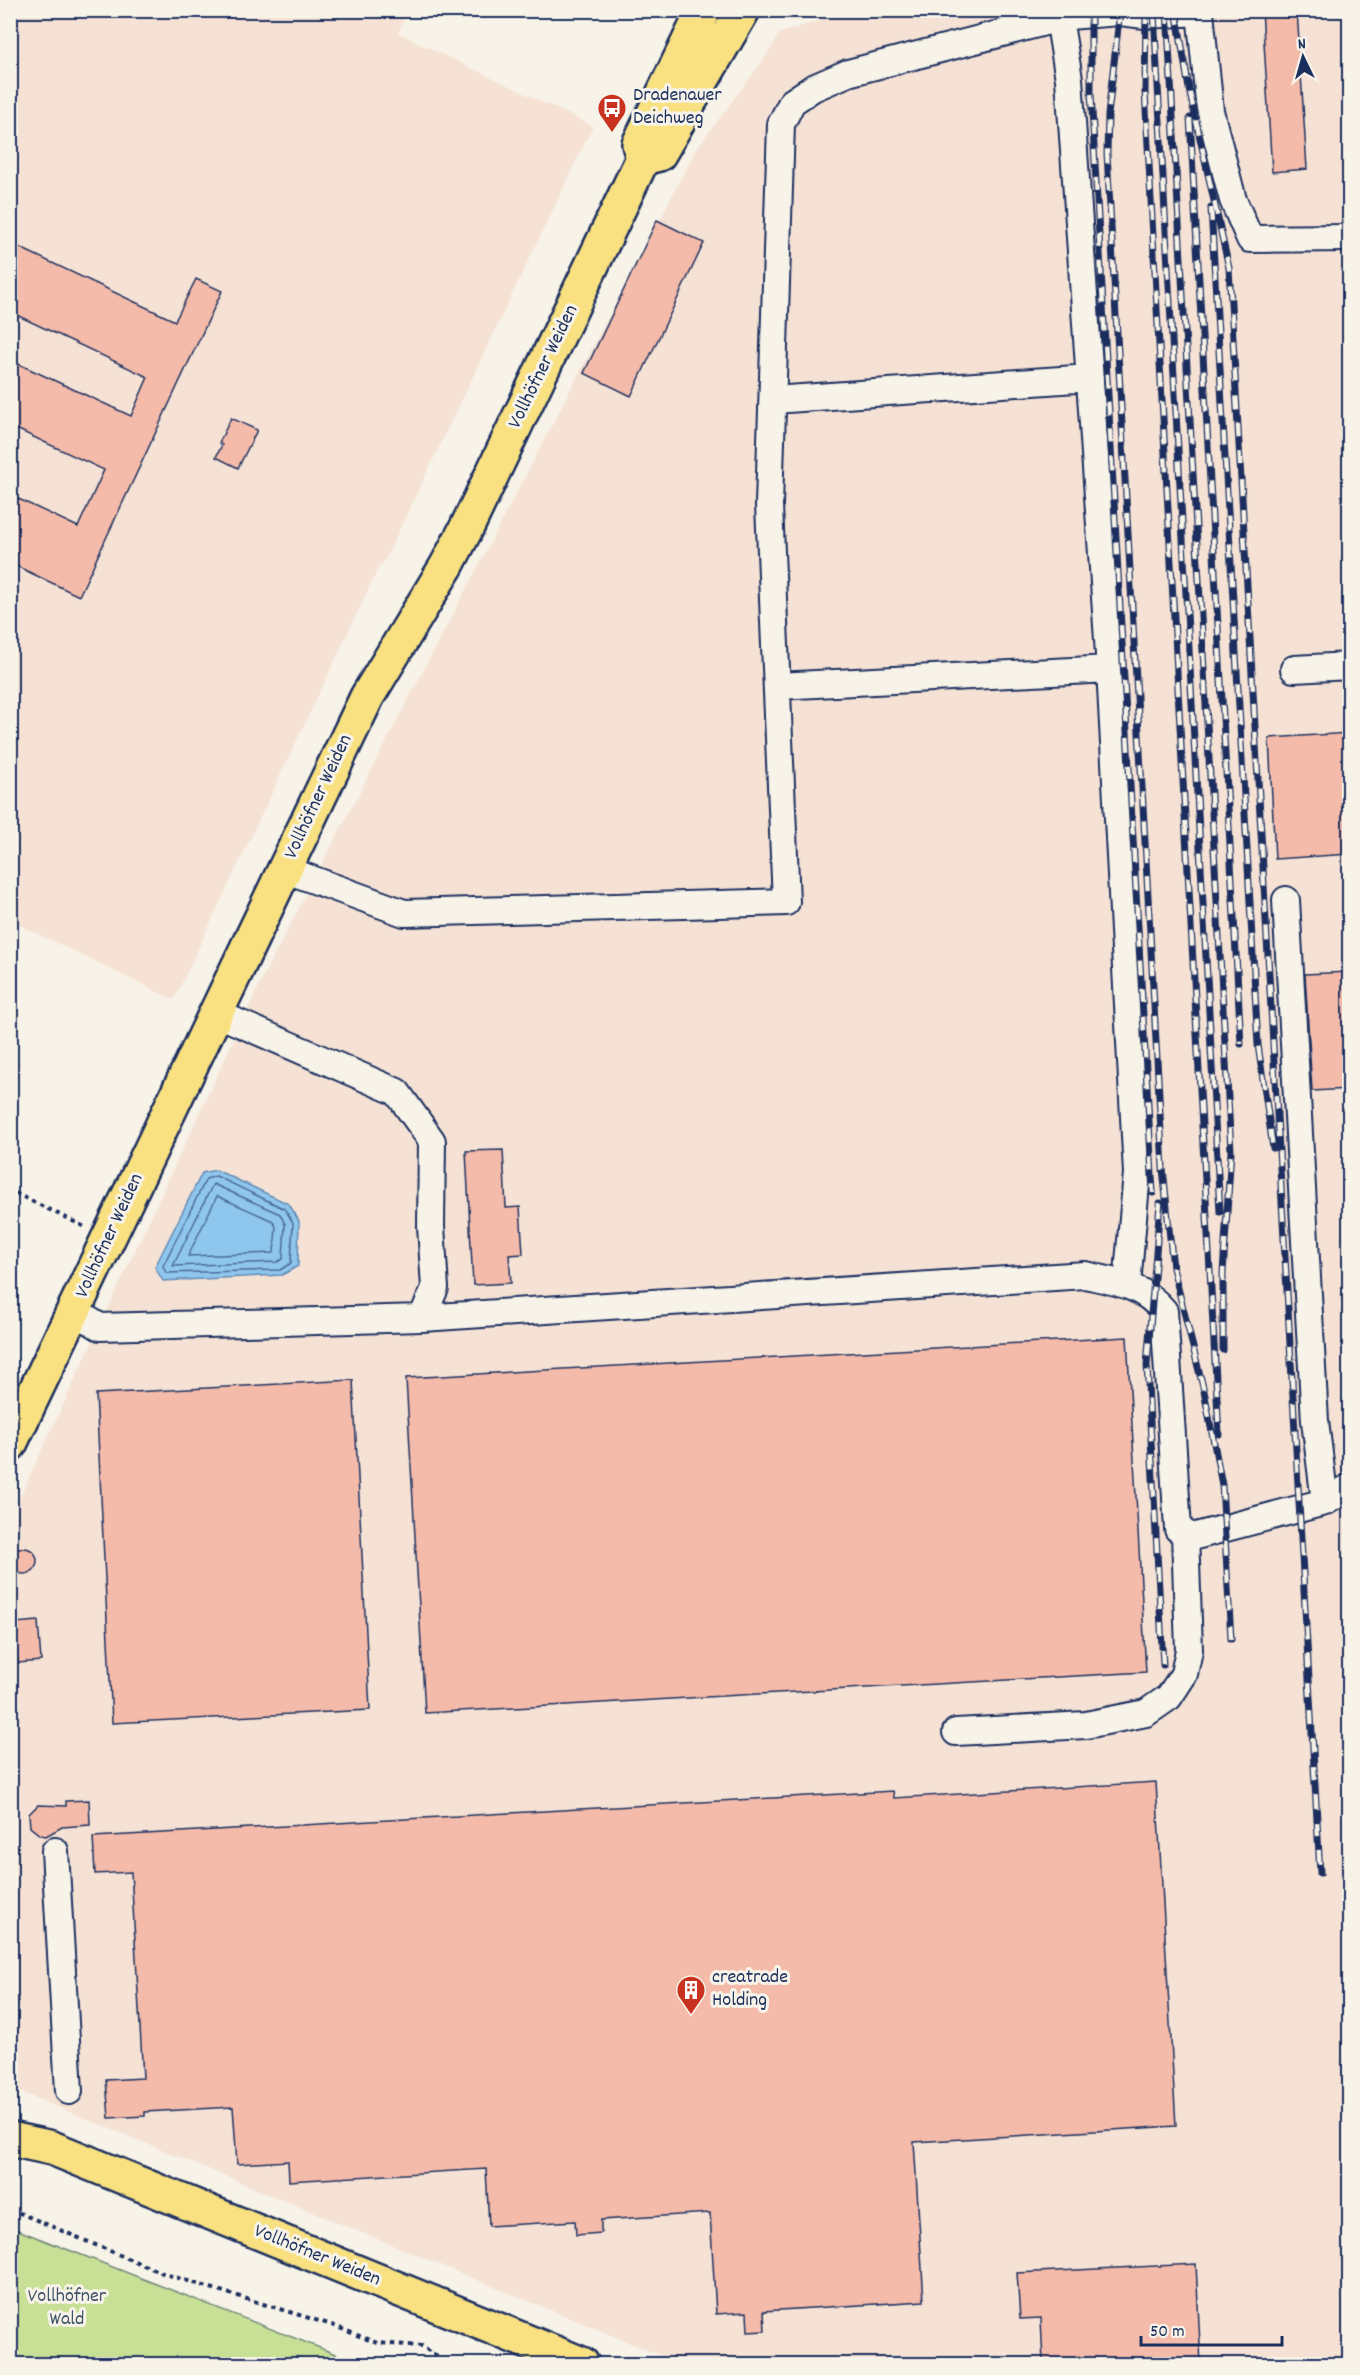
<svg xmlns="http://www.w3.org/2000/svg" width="1360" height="2375" viewBox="0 0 1360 2375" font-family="Dekko,sans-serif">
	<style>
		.built { fill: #f6e2d5 }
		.green { fill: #c8e096; stroke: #72887a; stroke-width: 1.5 }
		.water { fill: #8fc6ed; stroke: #618ab4; stroke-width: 1.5 }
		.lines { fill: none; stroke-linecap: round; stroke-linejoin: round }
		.shore { stroke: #496b97; stroke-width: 1.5 }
		.building { fill: #f4bbaa; stroke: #1b2f5e; stroke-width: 1.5 }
		.minor-casing { stroke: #1b2f5e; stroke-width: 30 }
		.major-casing { stroke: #1b2f5e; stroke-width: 38 }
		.path { stroke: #1b2f5e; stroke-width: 4; stroke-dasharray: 4.5 4.5; stroke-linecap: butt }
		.minor { stroke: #f7f3e8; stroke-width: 26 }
		.major { stroke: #f9e181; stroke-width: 33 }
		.rail-casing { stroke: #1b2f5e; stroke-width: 7 }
		.rail { stroke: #f7f3e8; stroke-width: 4.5; stroke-dasharray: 14; stroke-linecap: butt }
		.labels { text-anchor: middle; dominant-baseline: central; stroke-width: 6; stroke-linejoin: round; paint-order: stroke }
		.poi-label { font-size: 20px; fill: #1b2f5e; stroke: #f7f3e8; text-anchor: start }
		.street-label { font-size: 20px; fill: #1b2f5e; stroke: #f7f3e8 }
		.park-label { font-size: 20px; fill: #3e5269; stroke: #f7f3e8 }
	</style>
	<rect width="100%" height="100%" fill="#f7f3e8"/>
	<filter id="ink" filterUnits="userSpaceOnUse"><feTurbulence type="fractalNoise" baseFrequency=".0167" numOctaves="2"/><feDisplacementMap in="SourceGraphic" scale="12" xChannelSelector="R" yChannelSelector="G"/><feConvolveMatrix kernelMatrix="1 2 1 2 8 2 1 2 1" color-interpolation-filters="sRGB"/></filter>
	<g filter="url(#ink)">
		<path class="built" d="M852,10L1349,11V2364H681L11,2088L10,1518L265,973L697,148L767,55L780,33Z
			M10,11H408L398,33L593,126L384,562L379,567L174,1000L11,921Z"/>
		<path class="green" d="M10,2227L361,2364H11Z"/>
		<path class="water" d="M216,1170L289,1204L299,1221L298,1266L282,1275L163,1281L155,1267L202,1173Z"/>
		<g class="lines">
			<path class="shore" d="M216,1176L285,1209L293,1223L291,1263L280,1270L166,1273L163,1266L206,1179Z
				M213,1184L280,1214L285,1224L283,1259L277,1262L173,1266Z
				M217,1196L273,1221L276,1227L274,1253L188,1256Z"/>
		</g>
		<path class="building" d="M1262,10H1297L1307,169L1272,172Z
			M657,220L704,243L631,396L584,373Z
			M10,243L175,321L196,279L222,291L79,596L10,563V495L78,527L104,470L10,426V360L131,416L148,377L10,312Z
			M231,418L257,430L238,468L216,457L222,445L219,443Z
			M1350,733V854L1275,859L1269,738Z
			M1350,972V1089L1312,1091L1305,974Z
			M503,1150L506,1208L520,1207L523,1254L509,1255L511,1283L473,1285L466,1151Z
			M1127,1337L1146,1672L425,1713L406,1378Z
			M353,1380L370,1710L112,1723L96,1394Z
			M11 1561a13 13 0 1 1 26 0a13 13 0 1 1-26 0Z
			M38,1621L41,1661L18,1663L15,1623Z
			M1156,1782L1176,2126L914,2142L924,2301L764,2311L765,2331L748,2332L747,2312L716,2314L710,2213L601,2220V2233L576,2235L575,2221L489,2226L486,2169L289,2181L288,2161L237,2164L233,2107L145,2112V2116L109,2118L106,2080L143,2078L131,1872L95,1874L93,1837L893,1791L894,1798Z
			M89,1800L90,1825L62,1827L46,1836L40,1835L30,1827L29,1814L38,1805L66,1806V1801Z
			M1196,2264L1201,2364H1043L1041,2318L1020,2319L1017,2273Z"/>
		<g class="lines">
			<g class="minor-casing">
				<path id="minor" d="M1059,18L1069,79L1110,669
					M773,400L1090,378
					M1294,669L1350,666
					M777,686L1110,669L1137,1173L1127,1285
					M284,869L404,913L786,902L769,505L781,124L792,102L813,88L848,73L1068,16L1120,12L1145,15L1200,12L1210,111L1233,200L1250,239L1350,238
					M1286,900L1315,1421L1325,1502
					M74,1311L100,1327L422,1318L435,1288L431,1226L432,1141L397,1092L216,1013
					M422,1318L1085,1275C1117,1282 1142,1285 1164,1311L1178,1529L1192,1537L1325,1502L1350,1487
					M956,1732L1086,1725L1146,1713L1169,1697L1184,1674L1189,1650L1185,1533
					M55,1851L69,2091"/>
			</g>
			<g class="major-casing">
				<path id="major" d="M643,158L659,154L743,10
					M10,1444L367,697L447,565L467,527L643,158L639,144L704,10
					M10,2139L52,2148L582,2364"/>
			</g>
			<path class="path" d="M10,1191L15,1193L10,1202
				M15,1193L87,1228
				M10,2209L165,2274L332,2325L377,2343L422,2346L436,2356L440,2364"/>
			<use href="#minor" class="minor"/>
			<use href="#major" class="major"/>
			<g class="rail-casing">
				<path id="rail" d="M1091,10V93L1153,1193
					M1120,10L1108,115L1107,153L1163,1168L1173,1268L1204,1391L1222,1485L1231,1639
					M1146,10L1145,91L1219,1434
					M1167,10L1231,1151L1223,1273V1350
					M1176,10L1189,89L1229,268L1320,1873
					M1154,13L1220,1212
					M1190,118L1241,1044
					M1211,208L1258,1045L1273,1148
					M1160,1203L1147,1365L1163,1665"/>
			</g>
			<use href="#rail" class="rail"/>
		</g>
	</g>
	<defs>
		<g id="bus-pin" transform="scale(1.5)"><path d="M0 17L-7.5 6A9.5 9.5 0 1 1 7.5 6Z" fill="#c8321e" stroke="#f7f3e8"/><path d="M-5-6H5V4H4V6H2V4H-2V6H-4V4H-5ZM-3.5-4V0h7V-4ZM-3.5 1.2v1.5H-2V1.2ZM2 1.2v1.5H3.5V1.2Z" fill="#fff"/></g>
		<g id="building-pin" transform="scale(1.5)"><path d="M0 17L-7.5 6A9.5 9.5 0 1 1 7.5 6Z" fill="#c8321e" stroke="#f7f3e8"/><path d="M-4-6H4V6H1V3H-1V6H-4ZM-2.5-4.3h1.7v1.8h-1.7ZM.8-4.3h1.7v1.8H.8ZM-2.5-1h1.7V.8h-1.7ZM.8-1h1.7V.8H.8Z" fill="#fff"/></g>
	</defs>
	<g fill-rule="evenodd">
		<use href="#bus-pin" x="612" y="108"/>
		<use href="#building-pin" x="691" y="1990"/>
	</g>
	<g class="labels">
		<g class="poi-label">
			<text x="633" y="96">Dradenauer<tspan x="633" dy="23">Deichweg</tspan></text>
			<text x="712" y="1978">creatrade<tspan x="712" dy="23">Holding</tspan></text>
		</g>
		<g class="street-label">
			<text transform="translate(544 367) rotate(-64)">Vollhöfner Weiden</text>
			<text transform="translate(319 797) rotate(-65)">Vollhöfner Weiden</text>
			<text transform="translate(110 1236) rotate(-65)">Vollhöfner Weiden</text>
			<text transform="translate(317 2256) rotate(22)">Vollhöfner Weiden</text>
		</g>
		<g class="park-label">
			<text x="67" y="2297">Vollhöfner<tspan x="67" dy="23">Wald</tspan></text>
		</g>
	</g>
	<rect width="1360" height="2375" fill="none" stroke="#f7f3e8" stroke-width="36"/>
	<rect x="18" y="18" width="1324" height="2339" fill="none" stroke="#1b2f5e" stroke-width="2" filter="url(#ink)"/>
	<g transform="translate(1303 57) rotate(355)" stroke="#f7f3e8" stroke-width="4.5" paint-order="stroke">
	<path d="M0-4.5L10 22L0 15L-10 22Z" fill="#1b2f5e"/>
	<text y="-9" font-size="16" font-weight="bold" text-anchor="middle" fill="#1b2f5e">N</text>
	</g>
	<path d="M1141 2336v9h141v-9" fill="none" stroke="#1b2f5e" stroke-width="3"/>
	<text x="1150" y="2336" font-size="18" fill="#1b2f5e" stroke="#f7f3e8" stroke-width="4.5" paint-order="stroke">50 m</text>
</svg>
